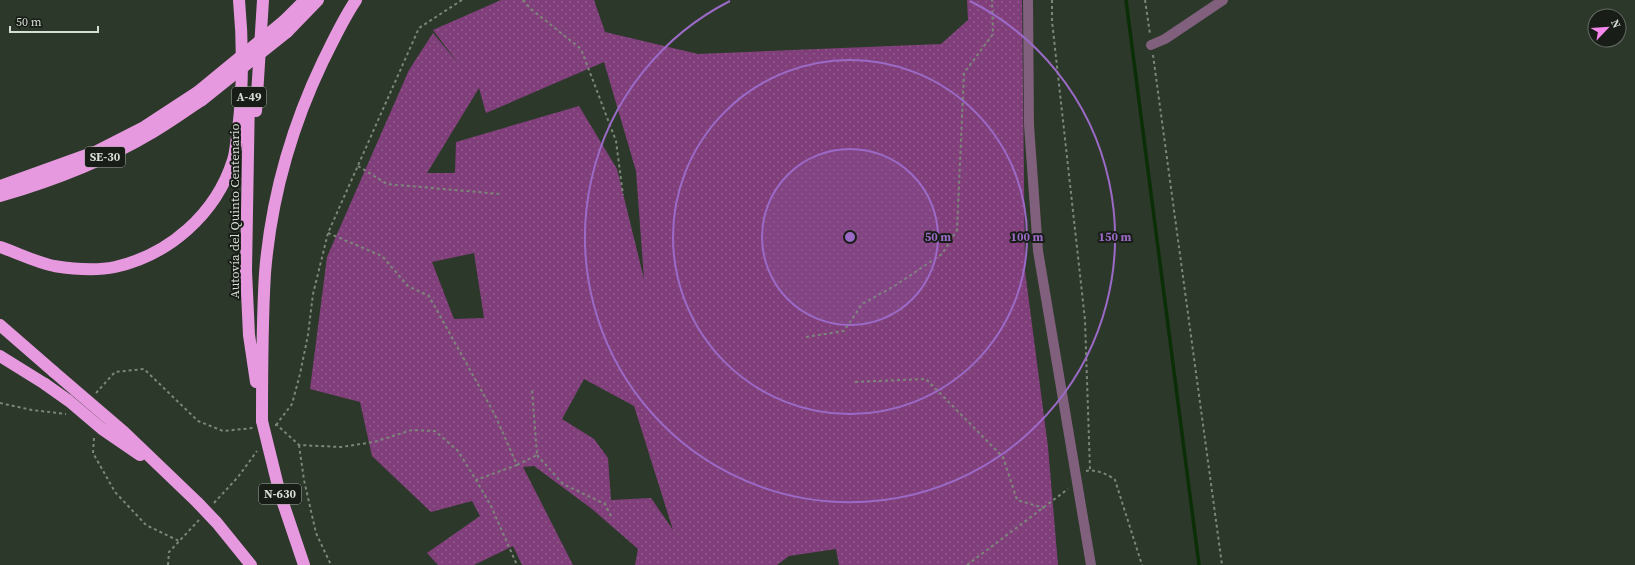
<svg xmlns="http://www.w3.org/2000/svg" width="1635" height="565" viewBox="0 0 1635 565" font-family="'Source Serif 4',serif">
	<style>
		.green { fill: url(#green-dots); fill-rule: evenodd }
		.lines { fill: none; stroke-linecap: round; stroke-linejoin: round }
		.stream { stroke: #0a2e05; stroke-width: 3.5 }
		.path { stroke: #7c867a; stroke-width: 2; stroke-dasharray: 3 3; stroke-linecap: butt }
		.minor { stroke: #80607c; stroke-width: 10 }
		.highway { stroke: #e799df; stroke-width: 12 }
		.highway-bridge { stroke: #e799df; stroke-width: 12 }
		.ring { fill: none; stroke: #9b6ac7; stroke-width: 2 }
		.labels { text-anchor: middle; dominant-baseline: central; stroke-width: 4; stroke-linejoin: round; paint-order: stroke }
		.shield { fill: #181e17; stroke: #9ea49c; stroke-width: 1 }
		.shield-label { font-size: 12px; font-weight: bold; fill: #d7ded5 }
		.street-label { font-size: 13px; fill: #d7ded5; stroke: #181e17 }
		.centre { fill: #9b6ac7; stroke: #181e17; stroke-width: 2 }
		.ring-label { font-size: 12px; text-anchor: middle; font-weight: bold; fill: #9b6ac7; stroke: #181e17; stroke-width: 4; stroke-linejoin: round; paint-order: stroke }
	</style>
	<defs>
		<pattern id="green-dots" width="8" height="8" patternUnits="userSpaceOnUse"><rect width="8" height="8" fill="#803f7a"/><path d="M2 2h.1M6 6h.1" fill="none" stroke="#915a8c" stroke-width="1.8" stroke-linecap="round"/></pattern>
	</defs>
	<rect width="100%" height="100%" fill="#2c382a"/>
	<path class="green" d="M501,0H594L605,32L698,54L941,44L968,20L967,0H1022L1025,271L1048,447L1058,565H839L836,549L789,556L777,565H635L638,549L592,509L534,466L523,467L573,565H522L513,546L474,565H438L427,553L480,516L472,501L431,512L372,456L360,402L310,389L327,257L409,70L433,33L458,63L433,30ZM604,62L636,171L644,279L617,169L579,106L456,142L455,173H427L479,88L486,113ZM474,253L484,318L454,319L432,262ZM584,379L634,406L673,530L651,498L611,500L608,458L594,439L562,419Z"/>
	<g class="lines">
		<path class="stream" d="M1126,0L1199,565"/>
		<path class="path" d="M523,0L531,9L581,49L616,141L623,195
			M1052,0V21L1085,320L1090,470
			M1145,0L1150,34
			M1153,55L1222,565
			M358,166L387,184L500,194
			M328,233L382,256L408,286L429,296L495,415L517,465L476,480
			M806,337L844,331L862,304L896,285L942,254L957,230L964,73L993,34L992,0
			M855,382L926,379L1003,457L1017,500L1044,508
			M96,393L115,372L144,369L198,421L223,431L253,428
			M0,403L32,410L66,414
			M275,425H277L299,445L341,447L374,442L412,430L435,431L458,451L476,480L491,506L517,565
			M276,425L292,404L300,374L308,335L313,294L328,233L419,28L462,0
			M94,438L93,453L115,492L146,525L179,541
			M299,445L304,480L316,533L331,565
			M537,455L563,484L605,504L611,516
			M517,465L537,455L532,389
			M1086,471C1095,469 1108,474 1115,480L1142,565
			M214,503L238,477L257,451
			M168,565L169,552L199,520
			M967,565L1068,489"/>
		<path class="minor" d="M1028,0L1029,125L1038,251L1091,565
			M1151,45L1165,39L1223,0"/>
		<path class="highway" d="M284,21L305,0
			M287,32L318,0
			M249,95L246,271L249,335L256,382
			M256,111L263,0
			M0,186L95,152L144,127L199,91
			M0,196C52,181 106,160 153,132C170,122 185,111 202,100
			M0,247C18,253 35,262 54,266C73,269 96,271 115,267C169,255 216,214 233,160C236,151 236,140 238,130C243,88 243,43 239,0
			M0,325L54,372
			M0,356L45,384
			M262,421C262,372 262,322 265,273C271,199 291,128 323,61C333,41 343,19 356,0"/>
		<path class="highway-bridge" d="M199,91L284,21
			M202,100L287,32
			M54,372L124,432L197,502L217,523L251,565
			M45,384L69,401L102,429L140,455
			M262,421L280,494L304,565"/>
	</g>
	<circle cx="850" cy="237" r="88" fill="#9b6ac7" fill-opacity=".12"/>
	<g class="ring">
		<circle cx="850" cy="237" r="88"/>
		<circle cx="850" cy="237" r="177"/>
		<path d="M970 1A265 265 0 1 1 730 1"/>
	</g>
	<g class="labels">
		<g class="shield">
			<rect x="232" y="87" width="34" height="20" rx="3"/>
			<rect x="85" y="147" width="40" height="20" rx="3"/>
			<rect x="259" y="484" width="42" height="20" rx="3"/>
		</g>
		<g class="shield-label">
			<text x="249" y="97">A-49</text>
			<text x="105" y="157">SE-30</text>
			<text x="280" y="494">N-630</text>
		</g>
		<g class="street-label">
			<text transform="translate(234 211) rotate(-90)">Autovía del Quinto Centenario</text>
		</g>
	</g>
	<circle cx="850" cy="237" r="6" class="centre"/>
	<g class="ring-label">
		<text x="938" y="241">50 m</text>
		<text x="1027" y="241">100 m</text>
		<text x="1115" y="241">150 m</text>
	</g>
	<g transform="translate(1607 28) rotate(65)"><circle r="19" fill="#181e17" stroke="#646b63"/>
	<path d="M0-3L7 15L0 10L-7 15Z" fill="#f688ed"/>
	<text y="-6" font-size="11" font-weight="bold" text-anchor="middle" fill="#d7ded5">N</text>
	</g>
	<path d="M10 26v6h88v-6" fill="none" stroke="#d7ded5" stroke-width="2"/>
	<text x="16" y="26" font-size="12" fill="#d7ded5" stroke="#181e17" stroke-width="3" paint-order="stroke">50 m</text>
</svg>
